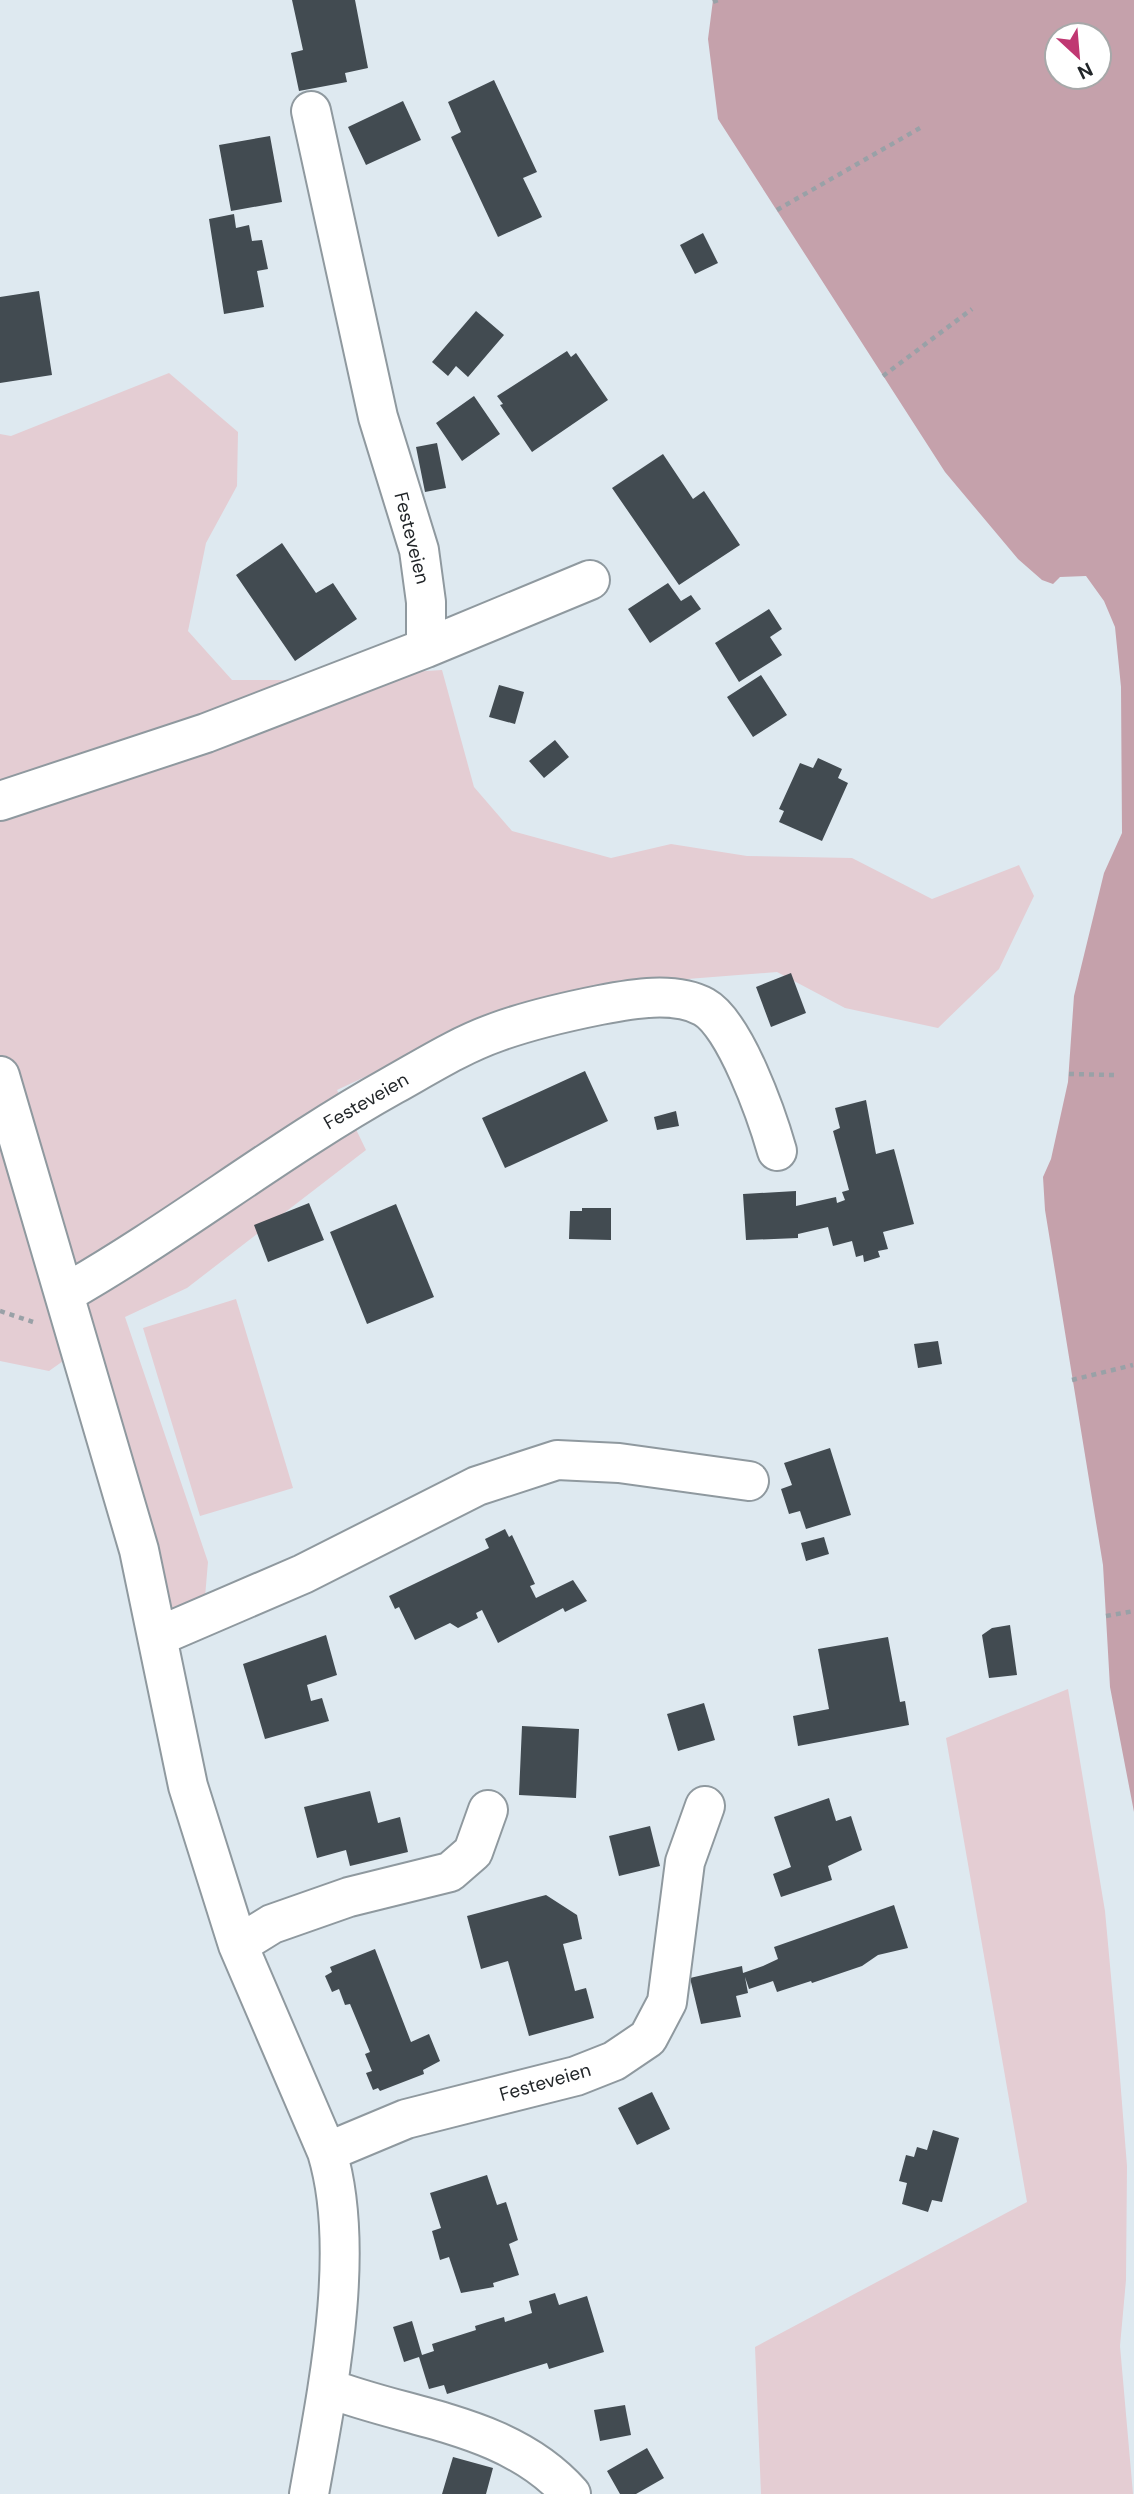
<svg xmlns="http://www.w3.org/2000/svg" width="1134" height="2494" viewBox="0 0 1134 2494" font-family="'DM Sans',sans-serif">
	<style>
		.green { fill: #e4cdd3 }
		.water { fill: #c5a1ab; fill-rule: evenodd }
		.building { fill: #424b51 }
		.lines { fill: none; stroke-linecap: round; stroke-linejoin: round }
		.minor-casing { stroke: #8f999f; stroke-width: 42 }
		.path { stroke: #99a1a7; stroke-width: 4.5; stroke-dasharray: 5 5; stroke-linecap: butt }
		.minor { stroke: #fff; stroke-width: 38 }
		.labels { text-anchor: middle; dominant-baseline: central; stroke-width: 7; stroke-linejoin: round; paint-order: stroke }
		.street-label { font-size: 19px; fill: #222629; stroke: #fff }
	</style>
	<rect width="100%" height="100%" fill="#dee9f0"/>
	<path class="green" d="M169,373L238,432L237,486L206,543L188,631L232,680H288L442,670L474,787L512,831L611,858L671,844L747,856L852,858L932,899L1019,865L1034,896L999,969L938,1028L845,1008L777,972L636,983L507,1010L337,1090L366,1150L187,1288L125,1317L208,1562L205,1597L170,1611L90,1342L49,1371L0,1361V434L11,436Z
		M236,1299L293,1488L200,1516L143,1328Z
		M1068,1689L1105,1911L1118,2053L1127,2166L1126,2280L1120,2346L1133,2494H761L755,2347L1027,2202L946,1738Z"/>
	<path class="water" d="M713,0H1134V1812L1110,1687L1103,1565L1045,1210L1043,1177L1051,1159L1068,1082L1074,996L1104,873L1122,833L1121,687L1115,627L1104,601L1086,576L1060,577L1053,584L1042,580L1018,559L945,472L718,119L708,39ZM1057,35H1099V77H1057Z"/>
	<path class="building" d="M292,0H355L368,68L345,73L347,82L299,91L291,53L303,50Z
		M494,80L537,172L523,178L542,217L498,237L451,137L461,132L448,102Z
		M403,101L421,140L366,165L348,127Z
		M270,136L282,202L231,211L219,145Z
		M234,214L236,228L249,225L252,241L262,240L268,269L257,271L264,307L224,314L209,219Z
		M703,233L718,263L695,274L680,245Z
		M39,291L52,375L0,383V297Z
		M476,311L504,335L468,377L456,366L448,376L432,362Z
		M567,351L571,357L576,353L608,400L532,452L500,405L503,404L497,396Z
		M474,396L500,434L462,461L436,423Z
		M437,443L446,488L425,492L416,447Z
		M663,454L693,499L704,491L740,545L679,585L612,488Z
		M282,543L316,593L333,583L357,619L295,661L236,575Z
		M668,583L681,601L691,595L701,609L650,643L628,609Z
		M769,609L782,629L770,637L782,655L739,682L715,643Z
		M761,675L787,715L753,737L727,697Z
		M499,685L524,692L515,724L489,717Z
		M555,740L569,757L544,778L529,761Z
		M818,758L842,769L838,778L848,783L822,841L779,822L784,811L779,809L800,763L813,768Z
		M791,973L806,1013L771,1027L756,987Z
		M585,1071L608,1121L505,1168L482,1118Z
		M866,1100L876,1154L894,1149L914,1224L883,1232L888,1249L878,1251L880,1257L864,1262L863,1255L856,1257L852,1241L833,1246L828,1227L798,1234V1238L746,1240L743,1194L796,1191V1206L836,1197L837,1203L845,1200L842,1192L849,1190L833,1131L840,1128L835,1108Z
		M676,1111L679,1126L657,1130L654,1117Z
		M309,1203L324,1240L268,1262L254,1225Z
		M396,1204L434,1297L367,1324L330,1232Z
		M582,1208H611V1240L569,1239L570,1211H582Z
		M938,1341L942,1364L918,1368L914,1344Z
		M830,1448L851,1515L806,1529L800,1511L789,1514L781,1489L792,1485L784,1463Z
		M505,1529L509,1537L512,1535L535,1584L530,1586L536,1598L573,1580L587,1601L565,1612L563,1608L498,1643L482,1610L476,1613L478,1618L458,1628L450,1623L415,1640L399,1607L395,1609L389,1596L489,1548L485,1539Z
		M824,1537L829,1554L806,1561L801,1543Z
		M1010,1625L1017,1675L989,1678L982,1635L992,1628Z
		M326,1635L337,1675L307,1685L311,1701L322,1698L329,1721L265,1739L243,1664Z
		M888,1637L900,1702L905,1701L909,1725L798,1746L793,1716L829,1709L818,1649Z
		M704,1703L715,1740L678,1751L667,1714Z
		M522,1726L579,1729L576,1798L519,1795Z
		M370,1791L378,1823L400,1817L408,1852L350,1866L346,1850L317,1858L304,1807Z
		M829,1798L836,1821L851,1816L862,1850L828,1866L832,1880L781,1897L773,1874L791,1867L774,1817Z
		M650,1826L660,1866L619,1876L609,1836Z
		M546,1895L577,1915L582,1939L563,1944L575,1991L586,1988L594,2018L529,2036L508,1961L481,1969L467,1916Z
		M894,1905L908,1948L878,1955L862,1966L812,1983L811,1981L777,1992L773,1981L749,1989L745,1977L748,1993L736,1996L741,2017L701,2024L690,1978L742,1966L743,1973L763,1966L778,1959L774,1947Z
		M375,1949L411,2042L429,2034L440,2061L423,2070L424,2074L380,2091L378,2088L373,2090L366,2073L372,2071L365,2054L370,2052L350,2004L345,2005L339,1989L332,1992L325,1976L332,1972L330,1967Z
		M652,2092L670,2129L637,2145L618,2108Z
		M933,2130L959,2138L942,2202L932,2200L928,2212L902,2204L907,2183L899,2181L906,2155L914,2157L917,2147L927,2150Z
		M487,2175L497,2205L506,2202L518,2240L509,2244L519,2275L493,2283L494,2287L461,2293L449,2257L440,2260L432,2231L441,2228L430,2193Z
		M555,2293L559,2305L587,2296L604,2352L549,2369L547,2363L447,2394L444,2385L429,2389L419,2357L404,2362L393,2327L412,2321L422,2355L434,2351L432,2344L476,2330L475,2326L504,2317L505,2322L532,2313L529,2301Z
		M625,2405L631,2435L600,2441L594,2410Z
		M647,2448L664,2478L636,2494H620L607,2471Z
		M453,2457L493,2468L486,2494H442Z"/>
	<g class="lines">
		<g class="minor-casing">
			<path id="minor" d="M426,648L590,580
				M0,801L206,733L426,648V602L419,550L378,417L311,111
				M0,1076L139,1550L188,1786L238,1945L327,2152C357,2251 327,2393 309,2494
				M66,1293C178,1229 280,1148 393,1085C427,1066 460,1045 497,1032C530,1020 565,1012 600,1005C631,999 675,991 704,1007C735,1024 767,1116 777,1151
				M159,1636L303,1574L477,1486L557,1460L619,1463L749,1481
				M238,1945L272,1924L349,1897L450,1872L473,1852L488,1810
				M327,2152L406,2119L576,2076L614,2061L648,2038L667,2002L685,1862L705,1806
				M328,2388C412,2420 509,2424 571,2494"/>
		</g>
		<path class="path" d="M713,2L718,0
			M777,210L920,128
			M883,376L972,309
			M1069,1074L1114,1075
			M0,1311L33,1322
			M1072,1380L1133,1365
			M1106,1616L1134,1611"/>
		<use href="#minor" class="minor"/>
	</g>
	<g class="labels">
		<g class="street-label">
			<text transform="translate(412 538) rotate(76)">Festeveien</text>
			<text transform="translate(366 1101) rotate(-30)">Festeveien</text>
			<text transform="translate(545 2082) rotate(-16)">Festeveien</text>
		</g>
	</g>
	<g transform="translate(1078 56) rotate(154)"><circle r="33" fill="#ffffff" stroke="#a7a8a9" stroke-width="2"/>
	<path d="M0-5L12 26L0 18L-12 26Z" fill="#c03772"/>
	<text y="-10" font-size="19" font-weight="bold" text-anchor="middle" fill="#222629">N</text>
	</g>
</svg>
